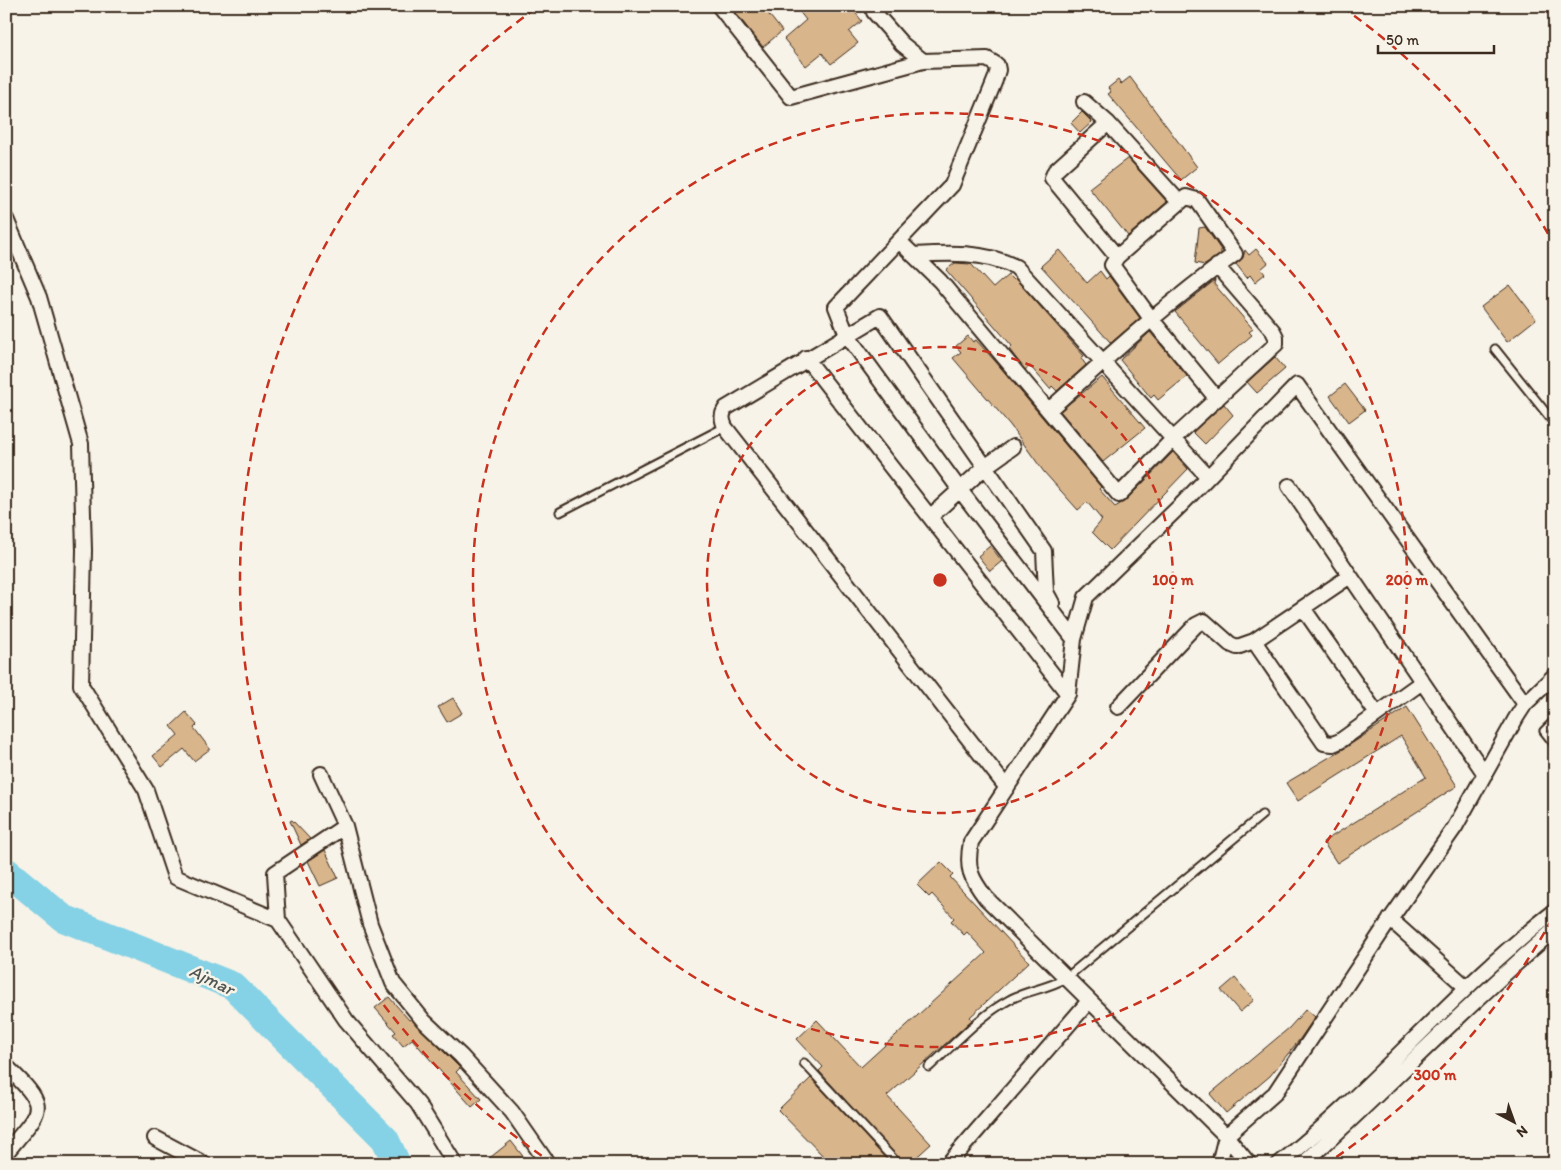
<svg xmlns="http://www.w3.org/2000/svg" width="1561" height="1170" viewBox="0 0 1561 1170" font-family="Itim,sans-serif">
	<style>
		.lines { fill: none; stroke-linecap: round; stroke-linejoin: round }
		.river { stroke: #85d1e5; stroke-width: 28 }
		.building { fill: #d9b58b; stroke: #3b2a1e }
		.service-casing { stroke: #3b2a1e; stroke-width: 11 }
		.minor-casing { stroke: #3b2a1e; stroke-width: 18 }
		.service { stroke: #f7f3e8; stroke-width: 7 }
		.minor { stroke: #f7f3e8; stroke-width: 14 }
		.ring { fill: none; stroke: #c8321e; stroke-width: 2.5; stroke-dasharray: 9 6 }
		.labels { text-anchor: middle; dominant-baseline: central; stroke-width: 5; stroke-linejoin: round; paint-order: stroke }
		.water-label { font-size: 18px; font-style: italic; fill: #4e5450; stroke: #f7f3e8 }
		.centre { fill: #c8321e; stroke: #f7f3e8; stroke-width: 2.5 }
		.ring-label { font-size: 15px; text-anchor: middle; font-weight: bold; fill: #c8321e; stroke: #f7f3e8; stroke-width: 5; stroke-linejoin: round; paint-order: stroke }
	</style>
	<rect width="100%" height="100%" fill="#f7f3e8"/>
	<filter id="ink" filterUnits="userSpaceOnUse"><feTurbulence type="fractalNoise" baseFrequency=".02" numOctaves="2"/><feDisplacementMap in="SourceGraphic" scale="10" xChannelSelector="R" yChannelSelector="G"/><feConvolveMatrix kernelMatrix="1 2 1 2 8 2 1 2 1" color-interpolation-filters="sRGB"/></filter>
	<g filter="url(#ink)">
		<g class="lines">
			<path class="river" d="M6,871L63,918L233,986L385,1139L397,1164"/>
		</g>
		<path class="building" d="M730,6H762L782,31L763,47Z
			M795,6H850L862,21L849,32L858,43L831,64L822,53L806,66L784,39L806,20Z
			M1130,77L1197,167L1181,180L1108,94L1111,92L1108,88L1118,80L1121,84Z
			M1082,112L1092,122L1080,133L1071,123Z
			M1128,158L1167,202L1128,236L1089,188Z
			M1205,227L1221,250V254L1205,265L1195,263L1199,228Z
			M1256,249L1268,263L1261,269L1265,274L1255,282L1250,275L1247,278L1236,264L1243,258L1245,250L1249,255Z
			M1059,250L1087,283L1100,271L1106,279L1109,276L1140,318L1111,343L1041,266Z
			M955,263L971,264L993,288L1008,275L1013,280L1015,278L1084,356L1081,358L1086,365L1057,391L1052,386L1050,389L1030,366L1025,370L1009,349L1012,346L946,270Z
			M1215,280L1214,284L1253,329L1249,332L1252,335L1218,364L1175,312Z
			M1510,285L1536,319L1507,342L1481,307Z
			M1150,332L1187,376L1158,400L1154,395L1151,398L1120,360Z
			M968,336L973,342L976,340L995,361L1101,487L1099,489L1115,507L1125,501L1173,452L1188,469L1110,550L1092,532L1102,520L1087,502L1078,510L1044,472L1010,425L953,358L961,352L956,346Z
			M1275,357L1285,369L1257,393L1247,382Z
			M1102,377L1145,428L1103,462L1060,411Z
			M1345,384L1365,410L1349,422L1330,396Z
			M1224,404L1233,415L1205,444L1193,432Z
			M990,546L1002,561L990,571L978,556Z
			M453,698L462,713L447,722L438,707Z
			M1407,707L1457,786L1337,863L1323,842L1426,777L1401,736L1298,801L1286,783L1345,748Z
			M186,712L197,725L194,728L210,749L194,761L184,749L162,767L153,756L178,735L171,726Z
			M292,820L310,839L301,845L290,821Z
			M325,850L338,878L320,886L308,861Z
			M941,862L953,874L950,877L1029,962L970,1017L972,1020L887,1096L931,1144L909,1164H903L819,1071L823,1067L797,1039L817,1020L861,1067L986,953L967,932L964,935L951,921L954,918L932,894L929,897L917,885Z
			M1235,978L1254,1000L1240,1012L1221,990Z
			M389,997L409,1020L411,1019L460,1068L456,1072L481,1099L472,1107L412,1039L403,1046L393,1034L396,1032L375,1008Z
			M1306,1009L1315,1017L1300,1039L1270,1076L1226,1113L1210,1094L1289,1028Z
			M811,1078L891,1164H831L778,1110Z
			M511,1141L529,1164H482Z"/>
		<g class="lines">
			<g class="service-casing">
				<path id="service" d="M1495,349L1555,424
					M560,512L725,427
					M1555,720L1544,731L1555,745
					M804,1063L898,1164
					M929,1067C954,1045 979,1016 1009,1000C1027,990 1048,989 1066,978L1262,815"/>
			</g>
			<g class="minor-casing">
				<path id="minor" d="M719,6L791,97L923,61L987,59L997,65L998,70L995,80L952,185L836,307L847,335L960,490L1074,639L1086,597L1182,504L1297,385L1525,704
					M873,6L874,12L902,44L923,61
					M1084,102L1108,123L1179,202
					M1108,123L1055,171L1052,178L1117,257
					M6,219L39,297L81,444L84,550L81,685L146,790L175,877L278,920L346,1020L418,1104L455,1164
					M899,241L940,281L1119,495L1173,439L1276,344V337L1273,331L1217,266
					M913,255C949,253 983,251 1016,267L1208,477
					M806,358L1068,694L971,842C966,868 970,877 986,898L1226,1136L1249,1164
					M1049,410C1109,356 1169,301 1235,254L1197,200L1186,197L1117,257L1112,265L1152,320L1217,399
					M1289,486L1485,774
					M930,517L985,467L1013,447
					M1303,608L1377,714
					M1254,641L1350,576
					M1068,694L1074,639L1070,632
					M1118,707L1196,625L1204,621L1230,644L1237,647L1254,641L1324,743L1333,744L1340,741L1422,682
					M321,774L345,826L370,924L393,983L423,1020L461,1056L512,1112L548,1164
					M1007,788L725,427C722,419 721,415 726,408L880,316L1044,551L1046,592L1052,603
					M1390,919L1466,987
					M278,920L275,873L345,826
					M6,1066C51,1110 43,1107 6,1153
					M155,1138L204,1164
					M948,1164L1089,1001
					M1219,1164L1226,1136L1275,1093L1387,924L1455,827L1516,718L1525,704L1555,675
					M1279,1164C1377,1086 1456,987 1555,911
					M1303,1164C1388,1087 1468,1004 1555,929"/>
			</g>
			<use href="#service" class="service"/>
			<use href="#minor" class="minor"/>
		</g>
	</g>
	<g class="ring">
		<circle cx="940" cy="580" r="233"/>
		<circle cx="940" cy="580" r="467"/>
		<path d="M1552 919A700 700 0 0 1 1326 1164M554 1164A700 700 0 0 1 538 7M1342 7A700 700 0 0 1 1552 241"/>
	</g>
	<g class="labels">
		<g class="water-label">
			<text transform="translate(212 980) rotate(26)">Ajmar</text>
		</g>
	</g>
	<circle cx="940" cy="580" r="8" class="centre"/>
	<g class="ring-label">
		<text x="1173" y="585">100 m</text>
		<text x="1407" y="585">200 m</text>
		<text x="1435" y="1080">300 m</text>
	</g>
	<rect width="1561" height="1170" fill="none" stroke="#f7f3e8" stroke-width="25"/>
	<rect x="12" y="12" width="1536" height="1145" fill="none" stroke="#3b2a1e" stroke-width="2" filter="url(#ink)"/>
	<g transform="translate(1514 1122) rotate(139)" stroke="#f7f3e8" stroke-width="4" paint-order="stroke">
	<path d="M0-4L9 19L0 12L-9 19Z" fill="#3b2a1e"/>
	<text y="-8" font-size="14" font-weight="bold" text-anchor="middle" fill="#3b2a1e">N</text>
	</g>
	<path d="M1378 45v8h116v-8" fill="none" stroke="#3b2a1e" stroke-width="2.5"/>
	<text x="1386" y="45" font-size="15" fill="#3b2a1e" stroke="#f7f3e8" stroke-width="4" paint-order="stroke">50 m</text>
</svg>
